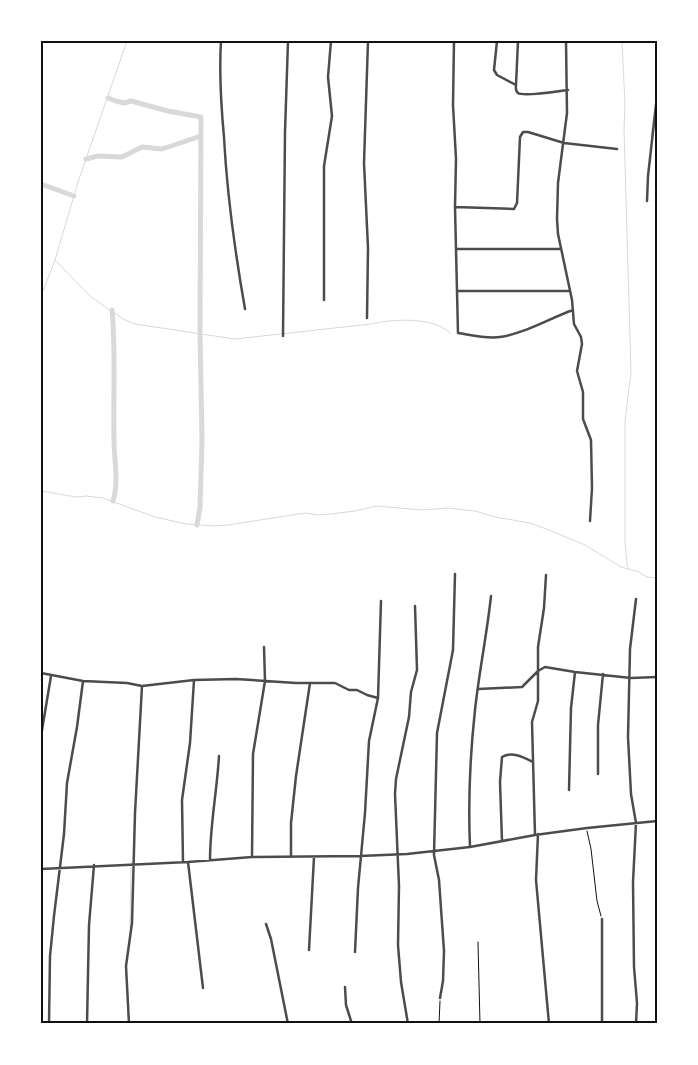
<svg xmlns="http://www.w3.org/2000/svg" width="698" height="1065" viewBox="0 0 698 1065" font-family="'Work Sans',sans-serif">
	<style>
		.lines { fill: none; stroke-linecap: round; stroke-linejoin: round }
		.stream { stroke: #d9d9d9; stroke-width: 1 }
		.canal { stroke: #d9d9d9; stroke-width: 5 }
		.path { stroke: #111; stroke-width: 1 }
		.minor { stroke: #4c4c4c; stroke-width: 2.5 }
		.neatline { fill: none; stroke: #111; stroke-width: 2 }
	</style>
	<rect width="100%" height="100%" fill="#fff"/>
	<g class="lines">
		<path class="stream" d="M622,41L625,105L624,130L631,372L625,421V542L627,565L629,569
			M651,136L654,115
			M55,260L91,297L125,320L135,324L235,339L371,324C392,319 435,316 451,334
			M41,296L55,260L78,182L127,41
			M41,491L76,497L87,496L103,498L155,517L186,524L215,526L228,525L305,513L318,515L331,514L355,511L377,506L422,510L448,508L475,511L495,517L530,523L549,530L585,545L621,567L639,572L647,577L657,578
			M130,928L131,861"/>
		<path class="canal" d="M108,98L116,101L124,103L131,101L168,111L201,117L200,333L202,441L200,507L197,525
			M86,159L98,156L122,157L142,147L162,149L201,136
			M41,184L74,196
			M112,310C116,353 113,397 114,440C114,460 119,482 113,501"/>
		<path class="path" d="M587,831L591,849L597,901L601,916
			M478,942L480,1024
			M439,1024L440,1001"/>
		<path class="minor" d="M221,41C219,73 221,105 224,137C227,195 235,252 245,309
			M454,41L453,105L456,159L455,207L458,333C471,335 486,339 500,337C526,333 548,319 573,310
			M497,41L494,70L497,75L516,85C516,88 515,91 518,93C523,97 559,91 568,90
			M566,41L567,113L558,183L557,219L558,234L572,300L574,324L581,337L582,344L577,371L583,392V419L591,440L592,488L590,521
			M516,85L518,41
			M647,201L648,176L657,96
			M455,207L514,209L517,203L520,137L523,132H528L564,143L617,149
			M456,249H561
			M458,291H570
			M324,300V166L332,116L328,77L331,41
			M367,318L368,248L364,163L368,41
			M283,336L285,132L288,41
			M636,599L630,649L628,737L631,794L636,823L633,882L634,967L637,1003L636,1024
			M41,673L83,681L127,683L142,686L194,680L236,679L296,683H335L349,690H357L367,695L378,698L369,741L365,813L358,888L355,952
			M478,689L522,687L538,671L545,667L575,672L631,678L657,677
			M378,698L381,601
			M41,736L51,676
			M598,774V725L603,674
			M569,790L571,708L575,672
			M538,834L536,880L549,1024
			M535,835L532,722L538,701V647L544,608L546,575
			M502,841L500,782L502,757C512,751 523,757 533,762
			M470,847C468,801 470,756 475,710C479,672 487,634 491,596
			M252,857L253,754L265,681L264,647
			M291,857V823L296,776L310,683
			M210,860C210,825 217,791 219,756
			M183,862L182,800L190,743L194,680
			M188,862L203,988
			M41,869L188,862L252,857L360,856L407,854L470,847L535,835L587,828L657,821
			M602,919V1024
			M266,924L271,939L288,1024
			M309,950L314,857
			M345,987L346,1005L352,1024
			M440,998L443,981L444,951L439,880L434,855L437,733L453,650L455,574
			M49,1024L50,956L54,916L64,834L67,783L77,727L83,681
			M87,1024L89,925L94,865
			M129,1024L126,966L132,923L135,813L142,686
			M408,1024L401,982L398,945L399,886L395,794L396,779L409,717L411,692L417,670L415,606"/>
	</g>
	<rect width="698" height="1065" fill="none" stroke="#ffffff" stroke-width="85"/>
	<rect x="42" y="42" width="614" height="980" class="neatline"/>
</svg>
